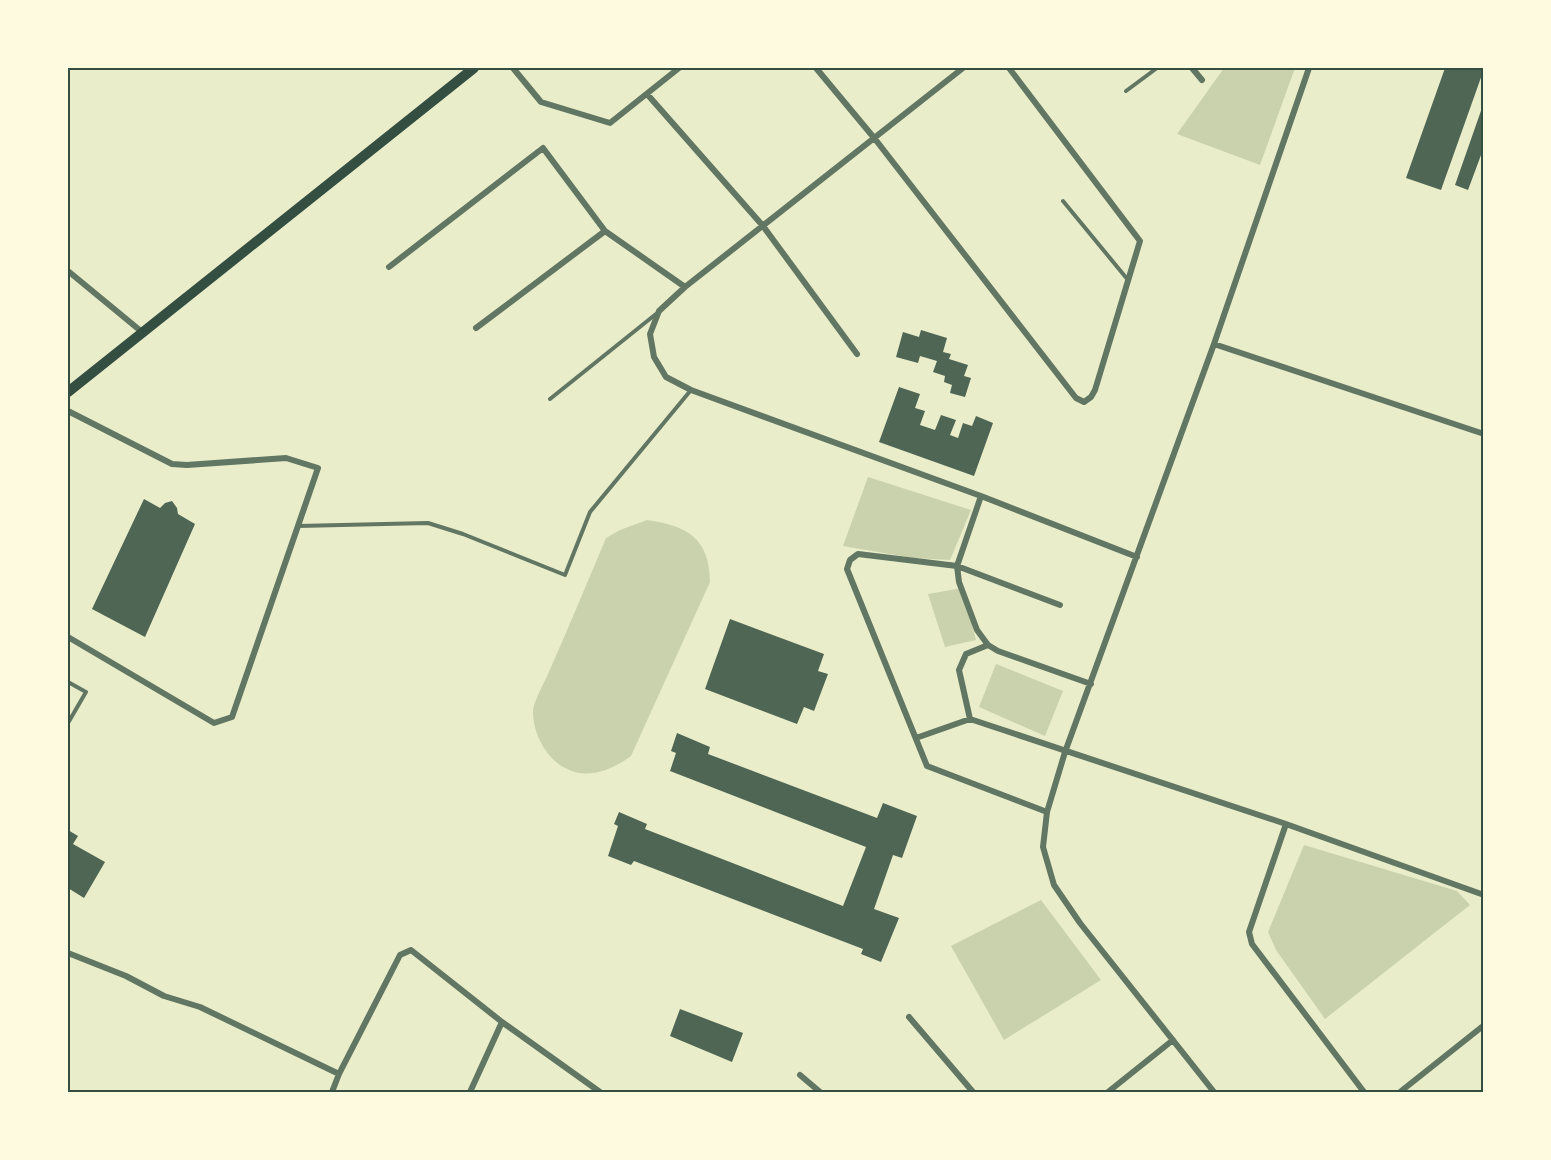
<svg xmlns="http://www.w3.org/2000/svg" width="1551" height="1160" viewBox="0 0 1551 1160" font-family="'Times New Roman',serif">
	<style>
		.green { fill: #cad2ad }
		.building { fill: #4f6655 }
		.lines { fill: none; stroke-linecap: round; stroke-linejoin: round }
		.service { stroke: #617663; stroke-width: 4 }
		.minor { stroke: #617663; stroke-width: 6 }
		.primary { stroke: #344e41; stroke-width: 10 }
		.neatline { fill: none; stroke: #344e41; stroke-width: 2 }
	</style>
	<rect width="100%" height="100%" fill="#e9edc9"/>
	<path class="green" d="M1224,68H1295L1260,165L1177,134Z
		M868,477L971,510L950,560L913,558L843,546Z
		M647,520C688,526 709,538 710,582L631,756C613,769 589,780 567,769C547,760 533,734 533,712C533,703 544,683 548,674C568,629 587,583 606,538L620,530Z
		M962,588L976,640L945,647L928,594Z
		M996,664L1063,691L1045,736L979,707Z
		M1304,845L1457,891L1470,905L1325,1019L1276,950L1268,932Z
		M1041,900L1101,980L1004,1040L951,946Z"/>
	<path class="building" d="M1445,68H1484V69L1441,190L1406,178Z
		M1483,105L1484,147L1468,190L1455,185Z
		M921,330L947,338L943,352L951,354L949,359L968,365L964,376L971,378L965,397L950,393L952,385L944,382L945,376L933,372L937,361L920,356L918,363L896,357L903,332L919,337Z
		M899,387L920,394L915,408L925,411L920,425L935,430L941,415L956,420L950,435L958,438L963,423L972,426L976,416L993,423L974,476L879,442Z
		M144,499L160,508L165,503L172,501L177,508L178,514L195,524L145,637L92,609Z
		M730,619L824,654L818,671L828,674L814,711L804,707L797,724L705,689Z
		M677,733L710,747L708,754L877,818L883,803L917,816L902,858L893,855L874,909L899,918L881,962L861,954L863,949L634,861L631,865L608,856L618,826L614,824L619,812L647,824L645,829L843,906L866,847L670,771L676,753L671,751Z
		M68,830L78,836L73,844L105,862L84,898L68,888Z
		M680,1009L743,1033L732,1062L670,1036Z"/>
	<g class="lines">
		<path class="service" d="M1126,91L1157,68
			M1063,201L1128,280
			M550,399L656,314
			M298,526L428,523L463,534L565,575L590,512L691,390
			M68,682L86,692L68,723"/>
		<path class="minor" d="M513,68L541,102L610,123L679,68
			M816,68L875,139L1076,398L1084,402L1091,397L1095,390L1140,241L1009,68
			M963,68L685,287L659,311L650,334L654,357L666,377L691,390L981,496L1137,557
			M1192,68L1202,80
			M647,94L763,226L857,354
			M389,267L543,148L605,231L685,287
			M68,271L142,332
			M476,328L605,231
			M1214,344L1484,434
			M68,411L172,464L187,465L286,458L318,468L232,717L214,723L68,637
			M981,496L957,566L959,582L977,630L988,645L998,651L1091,684
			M970,719L959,670L966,654L988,645
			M916,738L970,719L1286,824L1484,895
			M1047,812L927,766L847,569L850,560L858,554L957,566L1060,605
			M1286,824L1249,932L1252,944L1364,1092
			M68,953L126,976L164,996L200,1007L339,1074
			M909,1017L973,1092
			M800,1075L820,1092
			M332,1092L339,1074L400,955L411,950L502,1022L600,1092
			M470,1092L502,1022
			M1108,1092L1173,1040
			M1214,1092L1080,923L1054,885L1043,847L1047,812L1065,752L1214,344L1309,68
			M1400,1092L1483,1026"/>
		<path class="primary" d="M68,392L474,68"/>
	</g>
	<rect width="1551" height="1160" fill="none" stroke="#fefae0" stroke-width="138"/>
	<rect x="69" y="69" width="1413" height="1022" class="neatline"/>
</svg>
